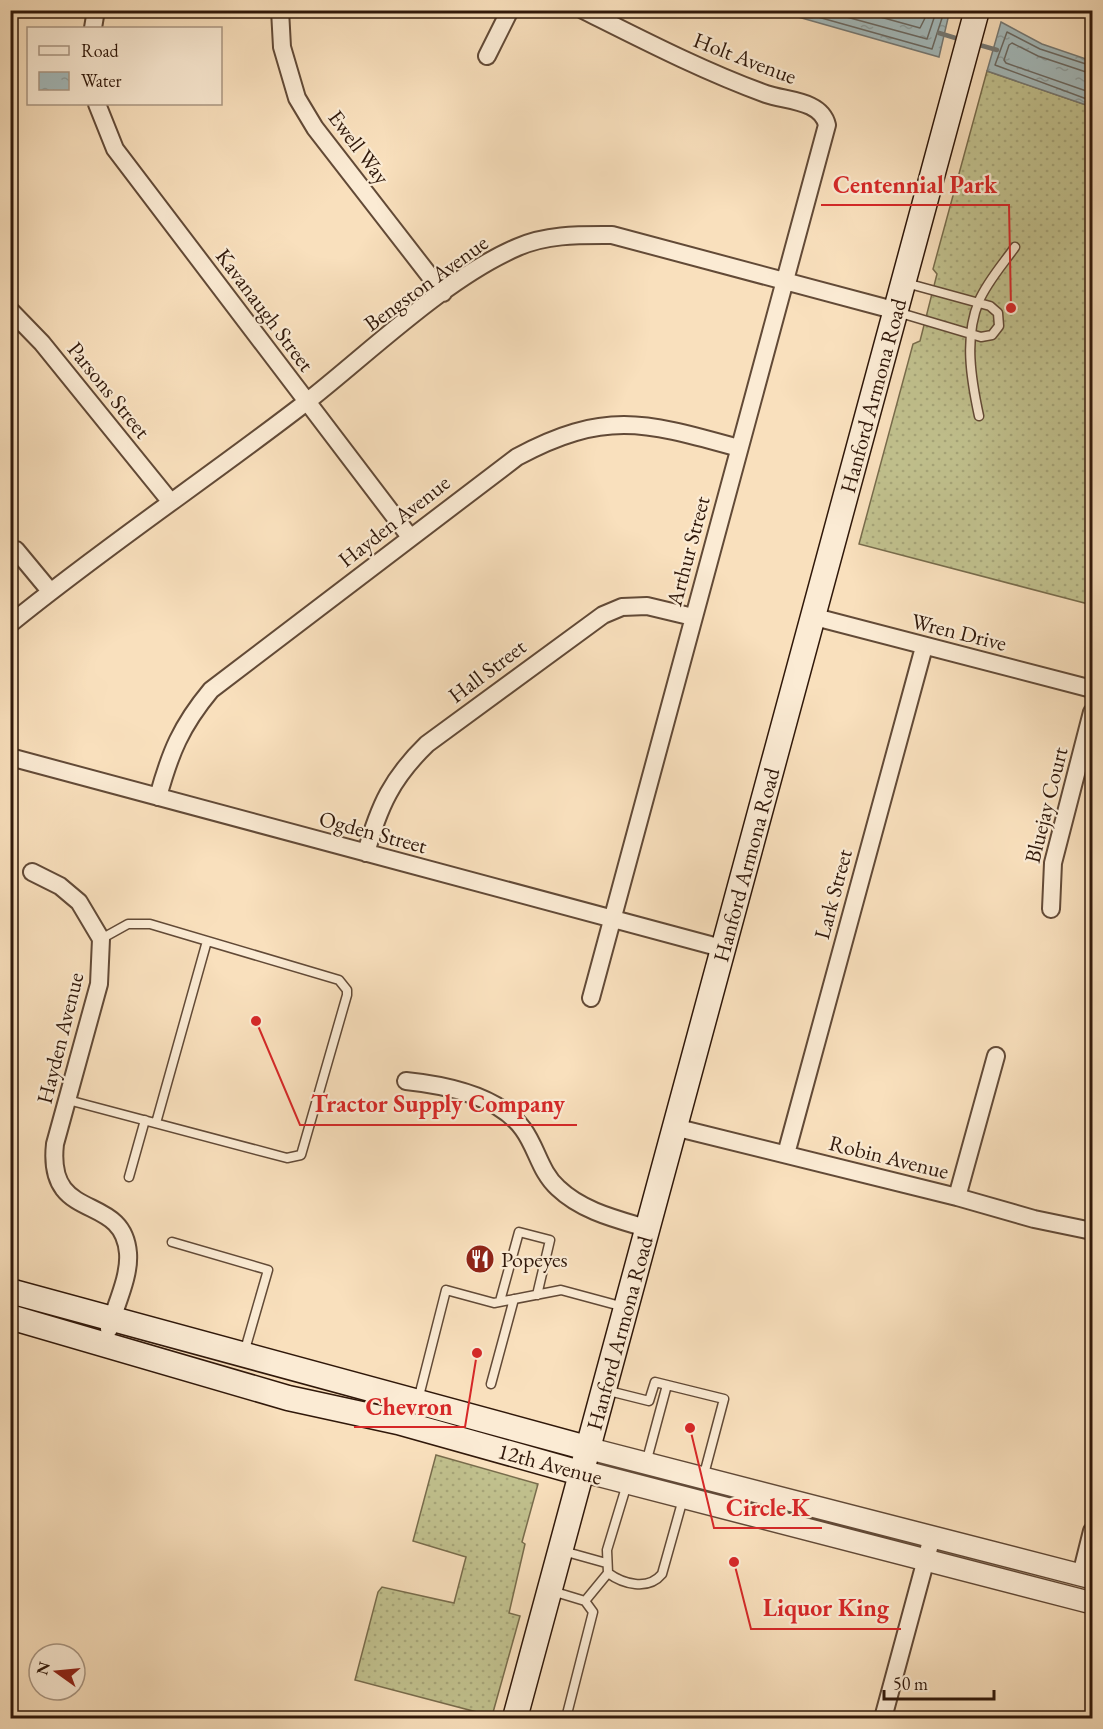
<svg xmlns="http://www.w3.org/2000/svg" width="1103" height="1729" viewBox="0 0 1103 1729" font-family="'EB Garamond',serif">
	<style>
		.grass { fill: url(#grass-dots); stroke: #786c4c; stroke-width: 1.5 }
		.water { fill: url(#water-ripples); stroke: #757975; stroke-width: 1.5 }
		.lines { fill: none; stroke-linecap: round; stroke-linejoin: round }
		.shore { stroke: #6a6963; stroke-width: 1.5 }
		.stream { stroke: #757975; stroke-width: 4.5 }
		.service-casing { stroke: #624a37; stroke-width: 11 }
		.minor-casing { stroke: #624a37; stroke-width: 20 }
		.tertiary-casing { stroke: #624a37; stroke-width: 24 }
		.secondary-casing { stroke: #30180a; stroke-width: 27 }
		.service { stroke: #fbebd4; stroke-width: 8 }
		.minor { stroke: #fbebd4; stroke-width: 16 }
		.tertiary { stroke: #fbebd4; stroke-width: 21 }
		.secondary { stroke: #fbebd4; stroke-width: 24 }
		.labels { text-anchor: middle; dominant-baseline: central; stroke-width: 4.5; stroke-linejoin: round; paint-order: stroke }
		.street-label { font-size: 22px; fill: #30180a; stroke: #fbebd4 }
		.poi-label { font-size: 22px; fill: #30180a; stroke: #fbebd4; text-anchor: start }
		.leader { fill: none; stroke: #d62828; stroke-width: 2 }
		.callout-dot { fill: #d62828; stroke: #fbebd4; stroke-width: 2 }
		.callout-label { font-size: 24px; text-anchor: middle; font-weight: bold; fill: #d62828; stroke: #fbebd4; stroke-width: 4.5; stroke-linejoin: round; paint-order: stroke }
	</style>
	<defs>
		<pattern id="grass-dots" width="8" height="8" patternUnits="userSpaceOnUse" patternTransform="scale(1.5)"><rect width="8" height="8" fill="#c1c18e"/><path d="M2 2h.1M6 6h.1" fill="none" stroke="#a6a579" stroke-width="1.8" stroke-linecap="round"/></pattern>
		<pattern id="water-ripples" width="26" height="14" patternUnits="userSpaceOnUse" patternTransform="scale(1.5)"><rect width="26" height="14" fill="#a3babc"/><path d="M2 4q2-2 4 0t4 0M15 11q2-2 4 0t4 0" fill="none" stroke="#8d9fa0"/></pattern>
	</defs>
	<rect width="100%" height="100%" fill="#f9e0bd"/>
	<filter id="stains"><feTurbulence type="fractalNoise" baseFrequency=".00333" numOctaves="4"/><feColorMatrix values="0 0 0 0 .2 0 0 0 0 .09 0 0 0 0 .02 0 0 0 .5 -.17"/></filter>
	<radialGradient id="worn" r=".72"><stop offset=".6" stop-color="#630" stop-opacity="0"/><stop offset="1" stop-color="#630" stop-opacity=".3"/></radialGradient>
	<path class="grass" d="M987,71L1092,107V605L859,544L913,344L920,341L937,274L933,269Z
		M436,1455L538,1484L522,1542L525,1544L509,1613L520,1616L492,1716L355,1680L378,1592L382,1587L454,1603L466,1557L413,1541Z"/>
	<path class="water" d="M938,10L949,14L939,57L777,11Z
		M1001,22L1042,44L1092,61V107L987,71Z"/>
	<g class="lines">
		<path class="shore" d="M793,10L932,49L942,18L941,10
			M821,10L927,39L934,18V10
			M855,10L920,28L925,18V10
			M1092,66L1040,49L1007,32L995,65L1092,101
			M1092,74L1038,56L1012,43L1009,45L1004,60L1006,63L1092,93"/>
		<path class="stream" d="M939,33L962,40
			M976,44L997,50"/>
		<g class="service-casing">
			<path id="service" d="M897,312L981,337L992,335L999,326L998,313L990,306L906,283
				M979,416C971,379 964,337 979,301C987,282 1003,264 1015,247
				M68,1100L287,1158L301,1155L347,995V990L339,980L150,924H128L101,939
				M156,1123L207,941
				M129,1177L145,1120
				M172,1242L268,1270L244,1353
				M500,1301L519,1232L550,1240L537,1295
				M491,1384L514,1299
				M605,1390L649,1401L655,1382L724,1399L703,1478
				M418,1400L446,1290L494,1303L561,1290L624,1307
				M646,1463L667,1385
				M627,1484L607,1550L608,1573C623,1584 648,1591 662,1574L683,1499
				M563,1551L606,1563
				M552,1591L585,1601L593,1612L566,1718
				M585,1601L608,1573"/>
		</g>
		<g class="minor-casing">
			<path id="minor" d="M280,10L282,47L297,98L315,128L443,293
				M583,10C643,40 703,71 766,94C786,101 821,100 827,125L591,998
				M93,28L96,10
				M487,56L510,10
				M97,104L115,149L410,537
				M10,310L42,343L170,501
				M16,550L50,591
				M815,617L1092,689
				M10,624C107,545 211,476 309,400C370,352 447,277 518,247C548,234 580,235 612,235L897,311
				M10,757L725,949
				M158,797C170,753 181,726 211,690L517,457C606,409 648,423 739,448
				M366,853C379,806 392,778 427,744L603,615L622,607L647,606L693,617
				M32,872L60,886L79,902L101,939L99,984L55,1144C46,1225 123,1191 128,1253C130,1277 115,1306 109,1329
				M1051,909L1053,863L1092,712
				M406,1081C445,1085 499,1096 523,1129C537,1148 540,1172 558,1188C582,1211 616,1219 646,1228
				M674,1127L957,1197L1034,1219L1092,1231
				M786,1154L924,647
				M957,1197L996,1056
				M1081,1575L1092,1531
				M883,1718L932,1537"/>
		</g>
		<g class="tertiary-casing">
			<path id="tertiary" d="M587,1448L1092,1578
				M580,1473L593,1474L1092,1603"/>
		</g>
		<g class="secondary-casing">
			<g id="secondary">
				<path d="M10,1291L587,1448"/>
				<path d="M10,1317L288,1398L398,1422L580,1473"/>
				<path id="s1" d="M515,1718L977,10"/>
			</g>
		</g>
		<use href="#service" class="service"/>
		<use href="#minor" class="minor"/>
		<use href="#tertiary" class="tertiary"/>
		<use href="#secondary" class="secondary"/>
	</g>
	<defs>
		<g id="restaurant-disc" transform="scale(1.5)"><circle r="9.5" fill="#8f2418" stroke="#fbebd4"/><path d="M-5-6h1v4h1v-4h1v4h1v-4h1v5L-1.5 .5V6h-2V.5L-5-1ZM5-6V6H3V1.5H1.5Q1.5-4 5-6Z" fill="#fff"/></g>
	</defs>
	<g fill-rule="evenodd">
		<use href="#restaurant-disc" x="480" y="1259"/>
	</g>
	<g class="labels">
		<g class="street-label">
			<text transform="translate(745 58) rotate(21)">Holt Avenue</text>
			<text transform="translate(359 147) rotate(53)">Ewell Way</text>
			<text transform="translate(426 283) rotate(-36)">Bengston Avenue</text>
			<text transform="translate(265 310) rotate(53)">Kavanaugh Street</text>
			<text transform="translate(109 390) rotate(51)">Parsons Street</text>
			<text stroke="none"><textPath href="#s1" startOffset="1370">Hanford Armona Road</textPath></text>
			<text transform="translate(394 521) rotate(-38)">Hayden Avenue</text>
			<text transform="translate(688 551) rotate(-75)">Arthur Street</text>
			<text transform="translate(959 632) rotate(14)">Wren Drive</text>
			<text transform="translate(487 671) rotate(-37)">Hall Street</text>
			<text transform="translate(1046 805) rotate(-76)">Bluejay Court</text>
			<text transform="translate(373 832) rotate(15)">Ogden Street</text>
			<text stroke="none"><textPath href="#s1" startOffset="884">Hanford Armona Road</textPath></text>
			<text transform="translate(833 894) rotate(-75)">Lark Street</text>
			<text transform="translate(60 1038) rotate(-76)">Hayden Avenue</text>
			<text transform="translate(889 1157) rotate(14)">Robin Avenue</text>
			<text stroke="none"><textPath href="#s1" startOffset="399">Hanford Armona Road</textPath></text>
			<text transform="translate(550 1464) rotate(15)">12th Avenue</text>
		</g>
		<g class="poi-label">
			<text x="501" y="1259">Popeyes</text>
		</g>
	</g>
	<path class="leader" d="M1011 308L1009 205H821M256 1021L300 1125H577M477 1353L465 1427H354M690 1428L714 1528H822M734 1562L751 1629H901"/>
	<g class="callout-dot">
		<circle cx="1011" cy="308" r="6"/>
		<circle cx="256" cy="1021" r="6"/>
		<circle cx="477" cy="1353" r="6"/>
		<circle cx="690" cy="1428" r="6"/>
		<circle cx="734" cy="1562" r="6"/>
	</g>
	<g class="callout-label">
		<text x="915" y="193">Centennial Park</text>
		<text x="438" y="1112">Tractor Supply Company</text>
		<text x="409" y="1415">Chevron</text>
		<text x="768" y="1516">Circle K</text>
		<text x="826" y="1616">Liquor King</text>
	</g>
	<rect width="1103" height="1729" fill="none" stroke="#f9e0bd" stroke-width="36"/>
	<rect x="12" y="12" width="1079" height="1705" fill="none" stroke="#30180a" stroke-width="3"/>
	<rect x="18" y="18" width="1067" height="1693" fill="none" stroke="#30180a" stroke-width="1.5"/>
	<rect x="27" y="27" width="195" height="78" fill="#fbebd4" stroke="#aa9783" stroke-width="1.5"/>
	<rect x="39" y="46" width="30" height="9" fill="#fbebd4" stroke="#aa9783" stroke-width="1.5"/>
	<text x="81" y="57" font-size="18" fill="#30180a">Road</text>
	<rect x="39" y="72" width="30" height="18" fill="url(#water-ripples)" stroke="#aa9783" stroke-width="1.5"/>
	<text x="81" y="87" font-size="18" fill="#30180a">Water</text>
	<g transform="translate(57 1672) rotate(285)"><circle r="28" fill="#fbebd4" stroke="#aa9783" stroke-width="1.5"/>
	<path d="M0-4.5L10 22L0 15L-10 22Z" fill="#8f2418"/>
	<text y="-9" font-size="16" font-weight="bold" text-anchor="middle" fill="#30180a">N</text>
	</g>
	<path d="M884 1690v9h110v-9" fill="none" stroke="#30180a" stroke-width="3"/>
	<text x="893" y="1690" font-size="18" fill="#30180a" stroke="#fbebd4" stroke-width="4.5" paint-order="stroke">50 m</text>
	<rect width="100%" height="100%" filter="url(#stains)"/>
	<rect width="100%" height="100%" fill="url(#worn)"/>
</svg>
